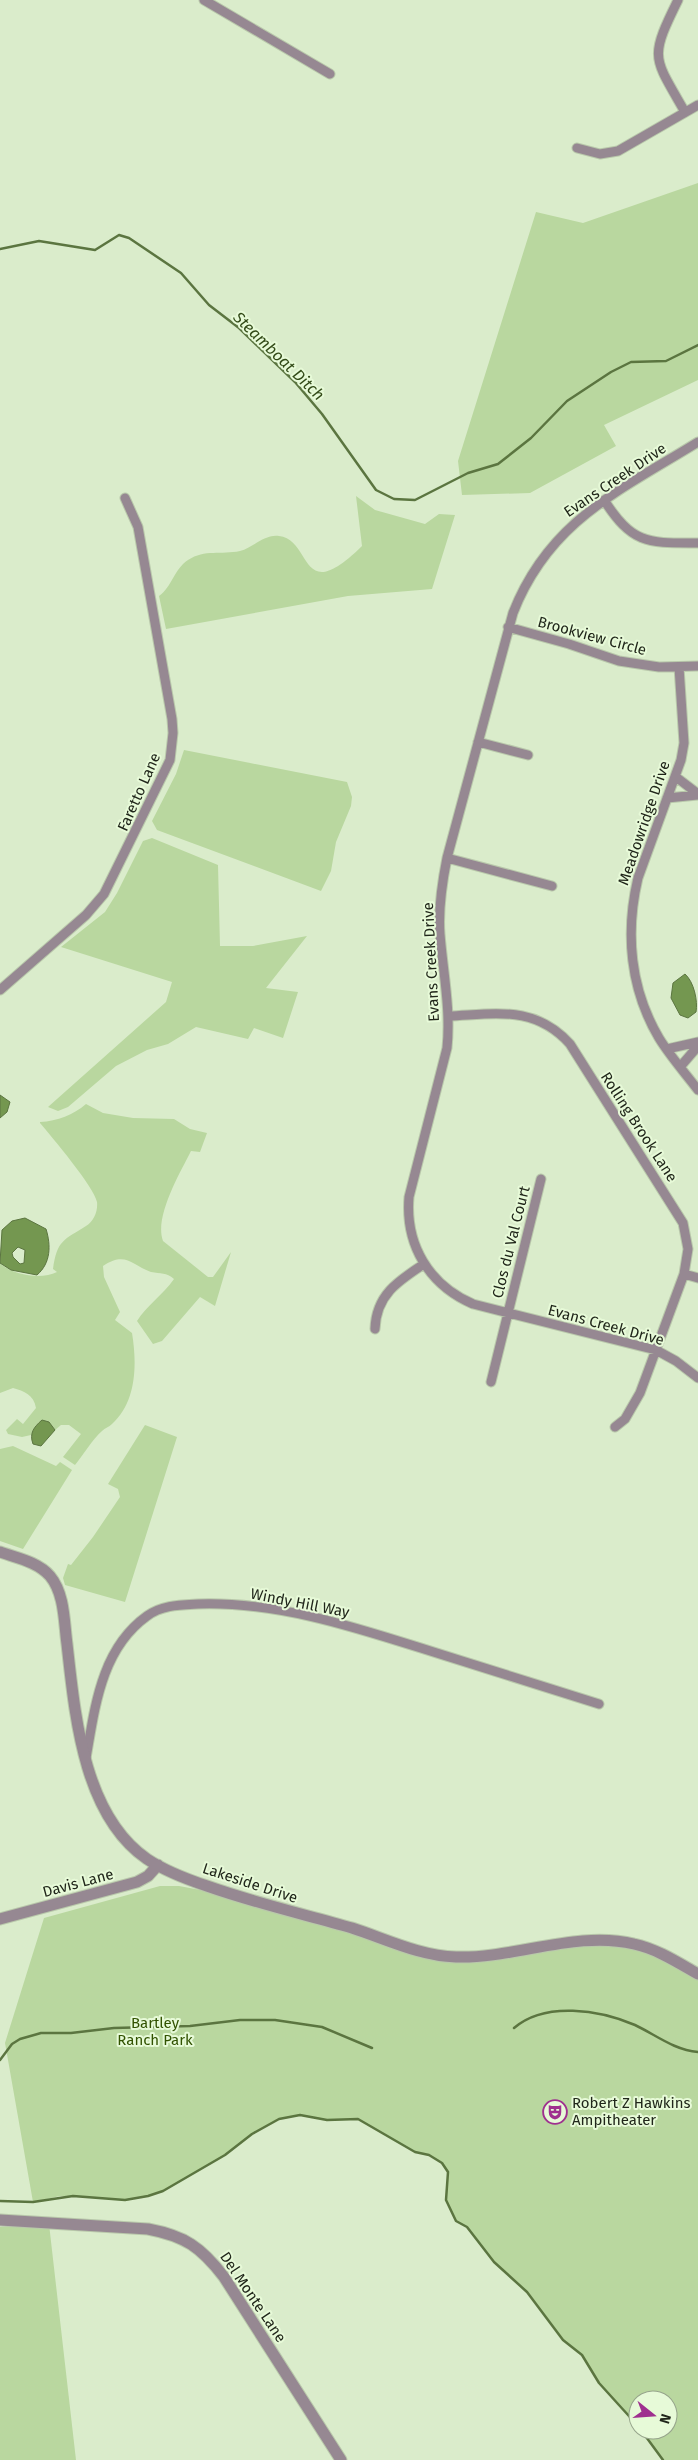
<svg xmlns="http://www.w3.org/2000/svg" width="698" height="2460" viewBox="0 0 698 2460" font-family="'Fira Sans',sans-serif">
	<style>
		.green { fill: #b9d79f }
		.water { fill: #749750; stroke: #5b7540; fill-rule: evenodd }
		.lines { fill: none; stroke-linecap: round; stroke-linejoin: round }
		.stream { stroke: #5b7540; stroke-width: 2.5 }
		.minor-casing { stroke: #b9c8ab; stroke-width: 11 }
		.tertiary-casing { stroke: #b9c8ab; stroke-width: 13 }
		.minor { stroke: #968892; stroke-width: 9 }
		.tertiary { stroke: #968892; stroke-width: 11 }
		.labels { text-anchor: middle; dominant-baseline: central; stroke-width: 4; stroke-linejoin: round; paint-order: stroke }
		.street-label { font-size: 15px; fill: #20261a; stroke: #e7fad8 }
		.park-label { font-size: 15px; fill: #315200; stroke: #e7fad8 }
		.poi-label { font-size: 15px; fill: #20261a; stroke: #e7fad8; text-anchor: start }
		.water-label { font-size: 16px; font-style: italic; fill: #324a17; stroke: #e7fad8 }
	</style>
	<rect width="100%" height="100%" fill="#daeccb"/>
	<path class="green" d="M698,183V380L604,425L616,446L530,493L462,495L458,461L536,212L583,223Z
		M356,496L375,510L425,524L439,514L455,515L432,589L348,596L166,629L159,596C172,587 174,569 188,560C205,549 221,555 240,551C253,548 264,534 279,536C313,540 299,608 362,546Z
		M184,750L347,782L352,797L351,806L336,842L331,871L321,891L157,830L152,821L176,774Z
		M152,838L218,865L220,946H253L307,936L266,988L298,992L283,1038L254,1028L248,1039L196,1027L168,1044L147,1050L116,1066L68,1107L58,1111L48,1107L166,1002L172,982L61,947L105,912L117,893L143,841Z
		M86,1104L103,1113L133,1118L174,1119L190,1129L207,1133L200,1152L191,1151C180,1173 154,1217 163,1241L208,1277H213L231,1252L215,1306L200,1297L162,1341L153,1344L137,1321C147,1305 163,1295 174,1279C166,1272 161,1274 151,1272C131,1265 126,1251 103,1266L104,1277L120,1312L115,1320L132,1333C137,1363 137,1402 112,1424C109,1427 105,1428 102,1431C92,1440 84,1454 75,1465L63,1457L81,1434L69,1425H61L55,1430L49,1422L36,1425L31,1435L22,1437L8,1434L6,1430L17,1419L23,1424L36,1408C34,1395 24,1391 13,1388L0,1393V1263C12,1275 41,1280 57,1272L53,1269C57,1240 64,1240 86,1226C94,1221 98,1211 97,1202C94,1187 52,1137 40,1123V1122C58,1121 73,1115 86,1104Z
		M145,1425L177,1437L125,1602L65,1585L63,1578L68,1564L71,1565L93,1537L120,1497L118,1489L108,1484Z
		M13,1446L56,1466L60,1462L72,1470L23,1549L0,1541V1449Z
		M160,1886H179L227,1895L423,1955L583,1943L638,1946L698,1975V2460H663L641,2430H668V2400H638V2426L599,2383L582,2355L563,2340L527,2292L494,2262L467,2227L456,2221L446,2200L448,2172L442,2163L429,2155L415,2152L358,2119L327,2120L300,2115L279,2119L252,2134L225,2155L163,2191L148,2196L125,2200L60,2196L33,2202L5,2043L44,1918Z
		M49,2224L76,2460H0V2227Z"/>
	<path class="water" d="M685,974C694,982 698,1001 696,1012L688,1018L680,1015L671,998L673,983Z
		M0,1095L10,1102L7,1112L0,1118Z
		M25,1218L46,1229C51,1245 51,1263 37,1275L11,1270L0,1263L2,1230L12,1221ZM18,1247L25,1250L24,1263L20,1264L13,1257L12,1253Z
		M42,1420L49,1422L55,1430L41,1446L33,1444C29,1433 34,1427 42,1420Z"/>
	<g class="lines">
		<path class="stream" d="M0,249L39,241L95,250L119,235L129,238L181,273L209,305L239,328L295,382L322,414L376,490L394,499L415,500L468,473L498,464L531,438L567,401L611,372L631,362L666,361L698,345
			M514,2028C545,2001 600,2010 635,2025C656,2035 674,2050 698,2052
			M0,2060L12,2044L20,2039L41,2033H71L114,2028L190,2026L240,2020H275L322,2027L372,2048
			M0,2201L33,2202L73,2196L125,2200L148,2196L163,2191L225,2155L252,2134L279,2119L300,2115L327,2120L358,2119L415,2152L429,2155L442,2163L448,2172L446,2200L456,2221L467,2227L494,2262L527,2292L563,2340L582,2355L599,2383L638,2426
			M641,2430L663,2460"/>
		<g class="minor-casing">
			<path id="minor" d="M204,0L330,74
				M678,0C649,59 653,56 685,112
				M577,148L600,154L618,151L698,105
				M698,442C619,491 549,521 513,613L447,858C442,883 438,908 440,934C443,972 451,1010 447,1048L409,1197C405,1245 429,1285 473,1304L656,1350L676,1361L698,1378
				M604,500C633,545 648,543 698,543
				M508,627L569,644L619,661L659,667L698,666
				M679,667L684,743L681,760L638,878C625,933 630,989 659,1038C670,1056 685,1073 698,1090
				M478,742L528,755
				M676,777L698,794
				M667,798L698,795
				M447,858L552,886
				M0,990L86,915L104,894L170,760L173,733L172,719L138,527L125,498
				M449,1016C496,1014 535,1005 570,1044L683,1223L688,1249L684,1274L640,1393L625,1419L615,1427
				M667,1049L698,1042
				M680,1067L698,1046
				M684,1274L698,1278
				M375,1329C376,1295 398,1281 424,1264
				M491,1382L541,1179
				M86,1758C95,1707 101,1649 147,1616C162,1605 180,1605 198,1604C288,1601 374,1634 459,1660C506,1675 552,1689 599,1704"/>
		</g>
		<g class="tertiary-casing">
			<path id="tertiary" d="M0,1552C17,1558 38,1562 50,1576C65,1594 64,1623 67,1644C75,1715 83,1815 147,1859C165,1871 186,1879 207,1886C255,1903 303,1914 352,1928C386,1939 420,1956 456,1957C514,1959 577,1930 634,1944C657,1949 677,1962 698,1974
				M0,1919L137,1882L148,1876L158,1865
				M0,2220L148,2229C185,2236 201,2247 224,2277L341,2460"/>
		</g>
		<use href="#minor" class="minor"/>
		<use href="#tertiary" class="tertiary"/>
	</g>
	<defs>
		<g id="theatre-ring" transform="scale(1.25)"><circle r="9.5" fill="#e7fad8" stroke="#9f308f" stroke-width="1.5"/><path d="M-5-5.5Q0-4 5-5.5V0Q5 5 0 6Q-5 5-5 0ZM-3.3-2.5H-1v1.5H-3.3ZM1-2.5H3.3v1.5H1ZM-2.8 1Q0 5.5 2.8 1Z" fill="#9f308f"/></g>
	</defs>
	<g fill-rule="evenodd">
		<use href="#theatre-ring" x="555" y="2112"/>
	</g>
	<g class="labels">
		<g class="street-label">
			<text transform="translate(615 480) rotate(-34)">Evans Creek Drive</text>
			<text transform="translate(592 636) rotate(15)">Brookview Circle</text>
			<text transform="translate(139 792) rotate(-66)">Faretto Lane</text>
			<text transform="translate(644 823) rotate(-71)">Meadowridge Drive</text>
			<text transform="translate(431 962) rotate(-93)">Evans Creek Drive</text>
			<text transform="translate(639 1127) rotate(57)">Rolling Brook Lane</text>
			<text transform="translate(511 1242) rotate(-76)">Clos du Val Court</text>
			<text transform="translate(606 1325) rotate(15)">Evans Creek Drive</text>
			<text transform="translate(300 1603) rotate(11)">Windy Hill Way</text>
			<text transform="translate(78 1883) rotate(-15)">Davis Lane</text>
			<text transform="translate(250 1883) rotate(18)">Lakeside Drive</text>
			<text transform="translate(253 2297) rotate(56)">Del Monte Lane</text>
		</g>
		<g class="park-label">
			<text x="155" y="2023">Bartley<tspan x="155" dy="17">Ranch Park</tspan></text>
		</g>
		<g class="poi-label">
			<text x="572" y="2103">Robert Z Hawkins<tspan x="572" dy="17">Ampitheater</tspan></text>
		</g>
		<g class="water-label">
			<text transform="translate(279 356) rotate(44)">Steamboat Ditch</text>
		</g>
	</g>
	<g transform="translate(653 2415) rotate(107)"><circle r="24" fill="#e7fad8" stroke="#97a58c"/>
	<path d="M0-4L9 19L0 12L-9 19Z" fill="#9f308f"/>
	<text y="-8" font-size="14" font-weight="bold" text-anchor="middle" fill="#20261a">N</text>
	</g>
</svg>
